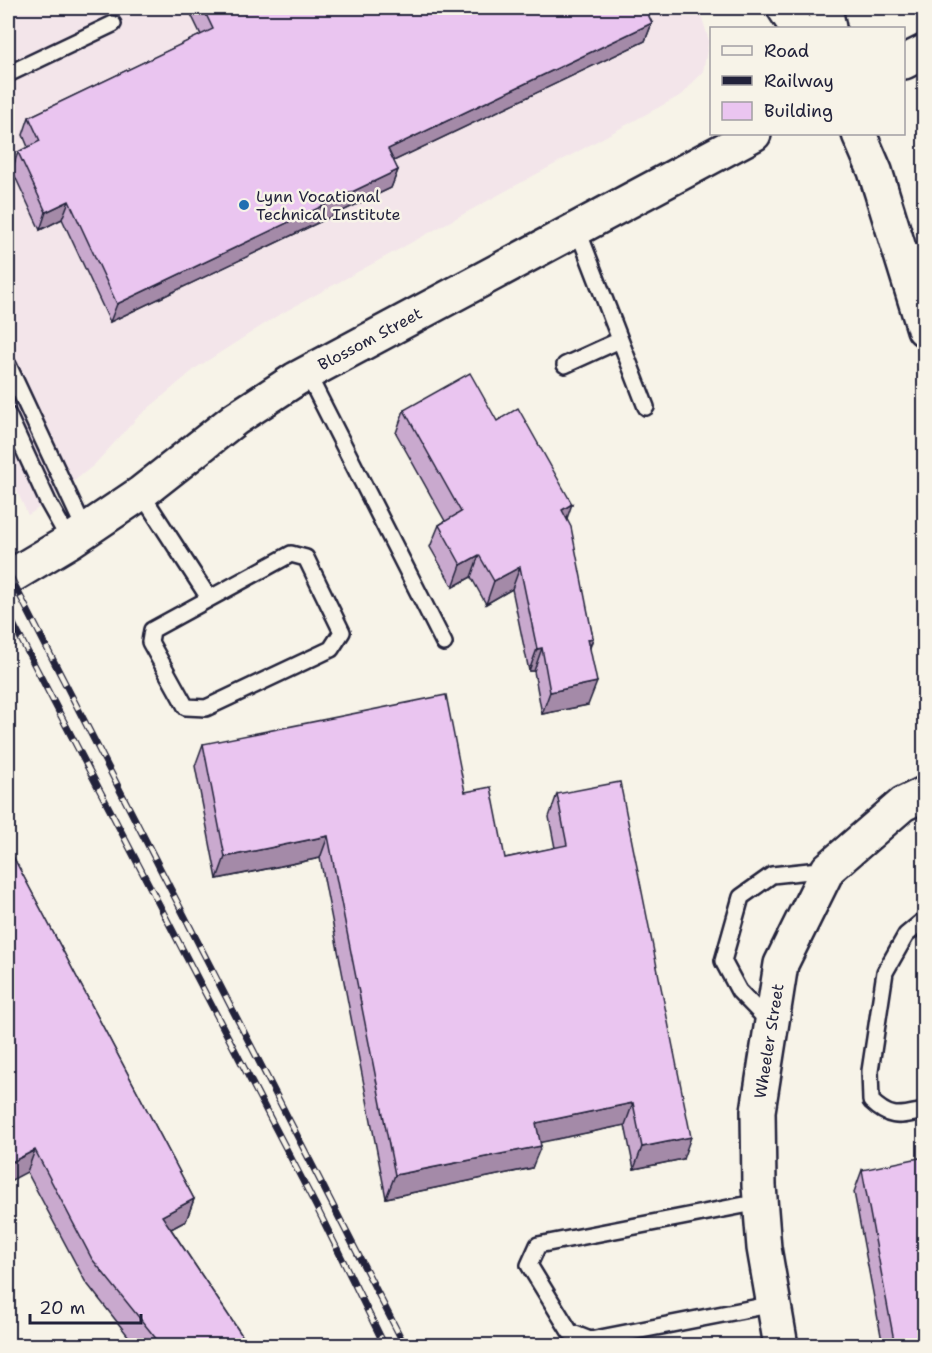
<svg xmlns="http://www.w3.org/2000/svg" width="932" height="1353" viewBox="0 0 932 1353" font-family="'Shantell Sans',sans-serif">
	<style>
		.built { fill: #f3e5ea }
		.lines { fill: none; stroke-linecap: round; stroke-linejoin: round }
		.lane-casing { stroke: #22223b; stroke-width: 20 }
		.secondary-casing { stroke: #22223b; stroke-width: 38 }
		.lane { stroke: #f7f3e8; stroke-width: 15 }
		.secondary { stroke: #f7f3e8; stroke-width: 33 }
		.rail-casing { stroke: #22223b; stroke-width: 7 }
		.rail { stroke: #f7f3e8; stroke-width: 4.5; stroke-dasharray: 14; stroke-linecap: butt }
		.wall { fill: #c9a9ce; stroke: #22223b; stroke-width: 1.5 }
		.shaded-wall { fill: #a48aa8; stroke: #22223b; stroke-width: 1.5 }
		.building { fill: #eac5f0; stroke: #22223b; stroke-width: 1.5 }
		.poi-dot { fill: #1f6fb2; stroke: #f7f3e8; stroke-width: 2 }
		.labels { text-anchor: middle; dominant-baseline: central; stroke-width: 5; stroke-linejoin: round; paint-order: stroke }
		.poi-label { font-size: 16px; fill: #22223b; stroke: #f7f3e8; text-anchor: start }
		.street-label { font-size: 16px; fill: #22223b; stroke: #f7f3e8 }
	</style>
	<rect width="100%" height="100%" fill="#f7f3e8"/>
	<filter id="ink" filterUnits="userSpaceOnUse"><feTurbulence type="fractalNoise" baseFrequency=".0167" numOctaves="2"/><feDisplacementMap in="SourceGraphic" scale="12" xChannelSelector="R" yChannelSelector="G"/><feConvolveMatrix kernelMatrix="1 2 1 2 8 2 1 2 1" color-interpolation-filters="sRGB"/></filter>
	<g filter="url(#ink)">
		<path class="built" d="M8,8H699L709,41L703,71L683,94L277,316L196,368L138,417L94,465L48,502L28,515L8,472Z"/>
		<g class="lines">
			<g class="lane-casing">
				<path id="lane" d="M8,74L113,24
					M577,228L646,407
					M902,261L924,249
					M8,365L85,530
					M565,365L620,340
					M307,373L444,643
					M8,415L48,502L70,541
					M141,493L209,598
					M291,554L306,558L342,632L331,649L206,708L186,707L150,642L152,630Z
					M924,920L906,935L885,972L870,1071L871,1101C891,1120 899,1116 924,1111
					M770,1023L739,991L723,961L741,897L772,875L828,869
					M760,1202L538,1245L529,1265L570,1332L590,1340L774,1304"/>
			</g>
			<g class="secondary-casing">
				<path id="secondary" d="M784,8L797,28
					M825,8L829,28
					M904,62L924,52
					M859,134L875,171L924,329
					M8,578L70,541L141,493L235,419L296,379L754,134
					M781,1346L764,1248L759,1186L758,1111L781,964L828,869L903,804L924,794"/>
			</g>
			<use href="#lane" class="lane"/>
			<use href="#secondary" class="secondary"/>
			<g class="rail-casing">
				<path id="rail" d="M8,572L405,1346
					M8,614L317,1208L385,1346"/>
			</g>
			<use href="#rail" class="rail"/>
		</g>
		<path class="wall" d="M188,8H645L652,23L645,41L393,161L398,170L391,188L110,322L62,219L40,230L12,170L18,152L28,147L23,135L29,117L201,35Z
			M404,410L497,421L567,519L593,638L590,648L588,705L542,714L534,671H529L512,589L486,604L471,577L453,587L430,547L439,525L445,521L396,433Z
			M203,744L465,792L505,858L555,848L549,817L557,794L683,1159L634,1169L625,1125L540,1142L532,1168L386,1198L320,858L217,879L195,766Z
			M8,847L194,1199L186,1221L171,1229L249,1346H136L85,1281L27,1172Z
			M862,1170L924,1346H883L854,1192Z"/>
		<path class="shaded-wall" d="M652,23L645,41L381,167L388,149Z
			M398,170L391,188L110,322L117,304Z
			M69,201L62,219L40,230L46,212Z
			M572,504L564,527L562,510Z
			M479,555L471,577L453,587L461,565Z
			M520,567L512,589L486,604L494,581Z
			M593,638L585,661L588,639Z
			M542,648L534,671H529L537,649Z
			M597,682L588,705L542,714L550,692Z
			M328,836L320,858L217,879L225,857Z
			M633,1103L625,1125L528,1145L536,1123Z
			M691,1137L683,1159L634,1169L642,1147Z
			M541,1146L532,1168L386,1198L395,1175Z
			M35,1150L27,1172L8,1182V1164Z
			M194,1199L186,1221L154,1238L162,1216Z"/>
		<path class="building" d="M203,8H645L652,23L388,149L398,170L117,304L69,201L46,212L18,152L40,141L29,117L213,29Z
			M470,373L497,421L518,408L572,504L562,510L571,527L593,638L588,639L597,682L550,692L542,648L537,649L520,567L494,581L479,555L461,565L439,525L461,512L404,410Z
			M446,695L465,792L491,787L505,858L567,845L557,794L620,782L691,1137L642,1147L633,1103L536,1123L541,1146L395,1175L328,836L225,857L203,744Z
			M8,847L194,1199L162,1216L249,1346H162L92,1259L35,1150L8,1164Z
			M924,1157V1346H895L862,1170Z"/>
	</g>
	<circle class="poi-dot" cx="244" cy="205" r="6"/>
	<g class="labels">
		<g class="poi-label">
			<text x="256" y="196">Lynn Vocational<tspan x="256" dy="18">Technical Institute</tspan></text>
		</g>
		<g class="street-label">
			<text transform="translate(370 339) rotate(-28)">Blossom Street</text>
			<text transform="translate(769 1041) rotate(-81)">Wheeler Street</text>
		</g>
	</g>
	<rect width="932" height="1353" fill="none" stroke="#f7f3e8" stroke-width="30"/>
	<rect x="15" y="15" width="902" height="1323" fill="none" stroke="#22223b" stroke-width="2" filter="url(#ink)"/>
	<rect x="710" y="27" width="195" height="108" fill="#f7f3e8" stroke="#a29fa3" stroke-width="1.5"/>
	<rect x="722" y="46" width="30" height="9" fill="#f7f3e8" stroke="#a29fa3" stroke-width="1.5"/>
	<text x="764" y="57" font-size="18" fill="#22223b">Road</text>
	<rect x="722" y="76" width="30" height="9" fill="#22223b" stroke="#a29fa3" stroke-width="1.5"/>
	<text x="764" y="87" font-size="18" fill="#22223b">Railway</text>
	<rect x="722" y="102" width="30" height="18" fill="#eac5f0" stroke="#a29fa3" stroke-width="1.5"/>
	<text x="764" y="117" font-size="18" fill="#22223b">Building</text>
	<path d="M30 1314v9h111v-9" fill="none" stroke="#22223b" stroke-width="3"/>
	<text x="39" y="1314" font-size="18" fill="#22223b" stroke="#f7f3e8" stroke-width="4.5" paint-order="stroke">20 m</text>
</svg>
